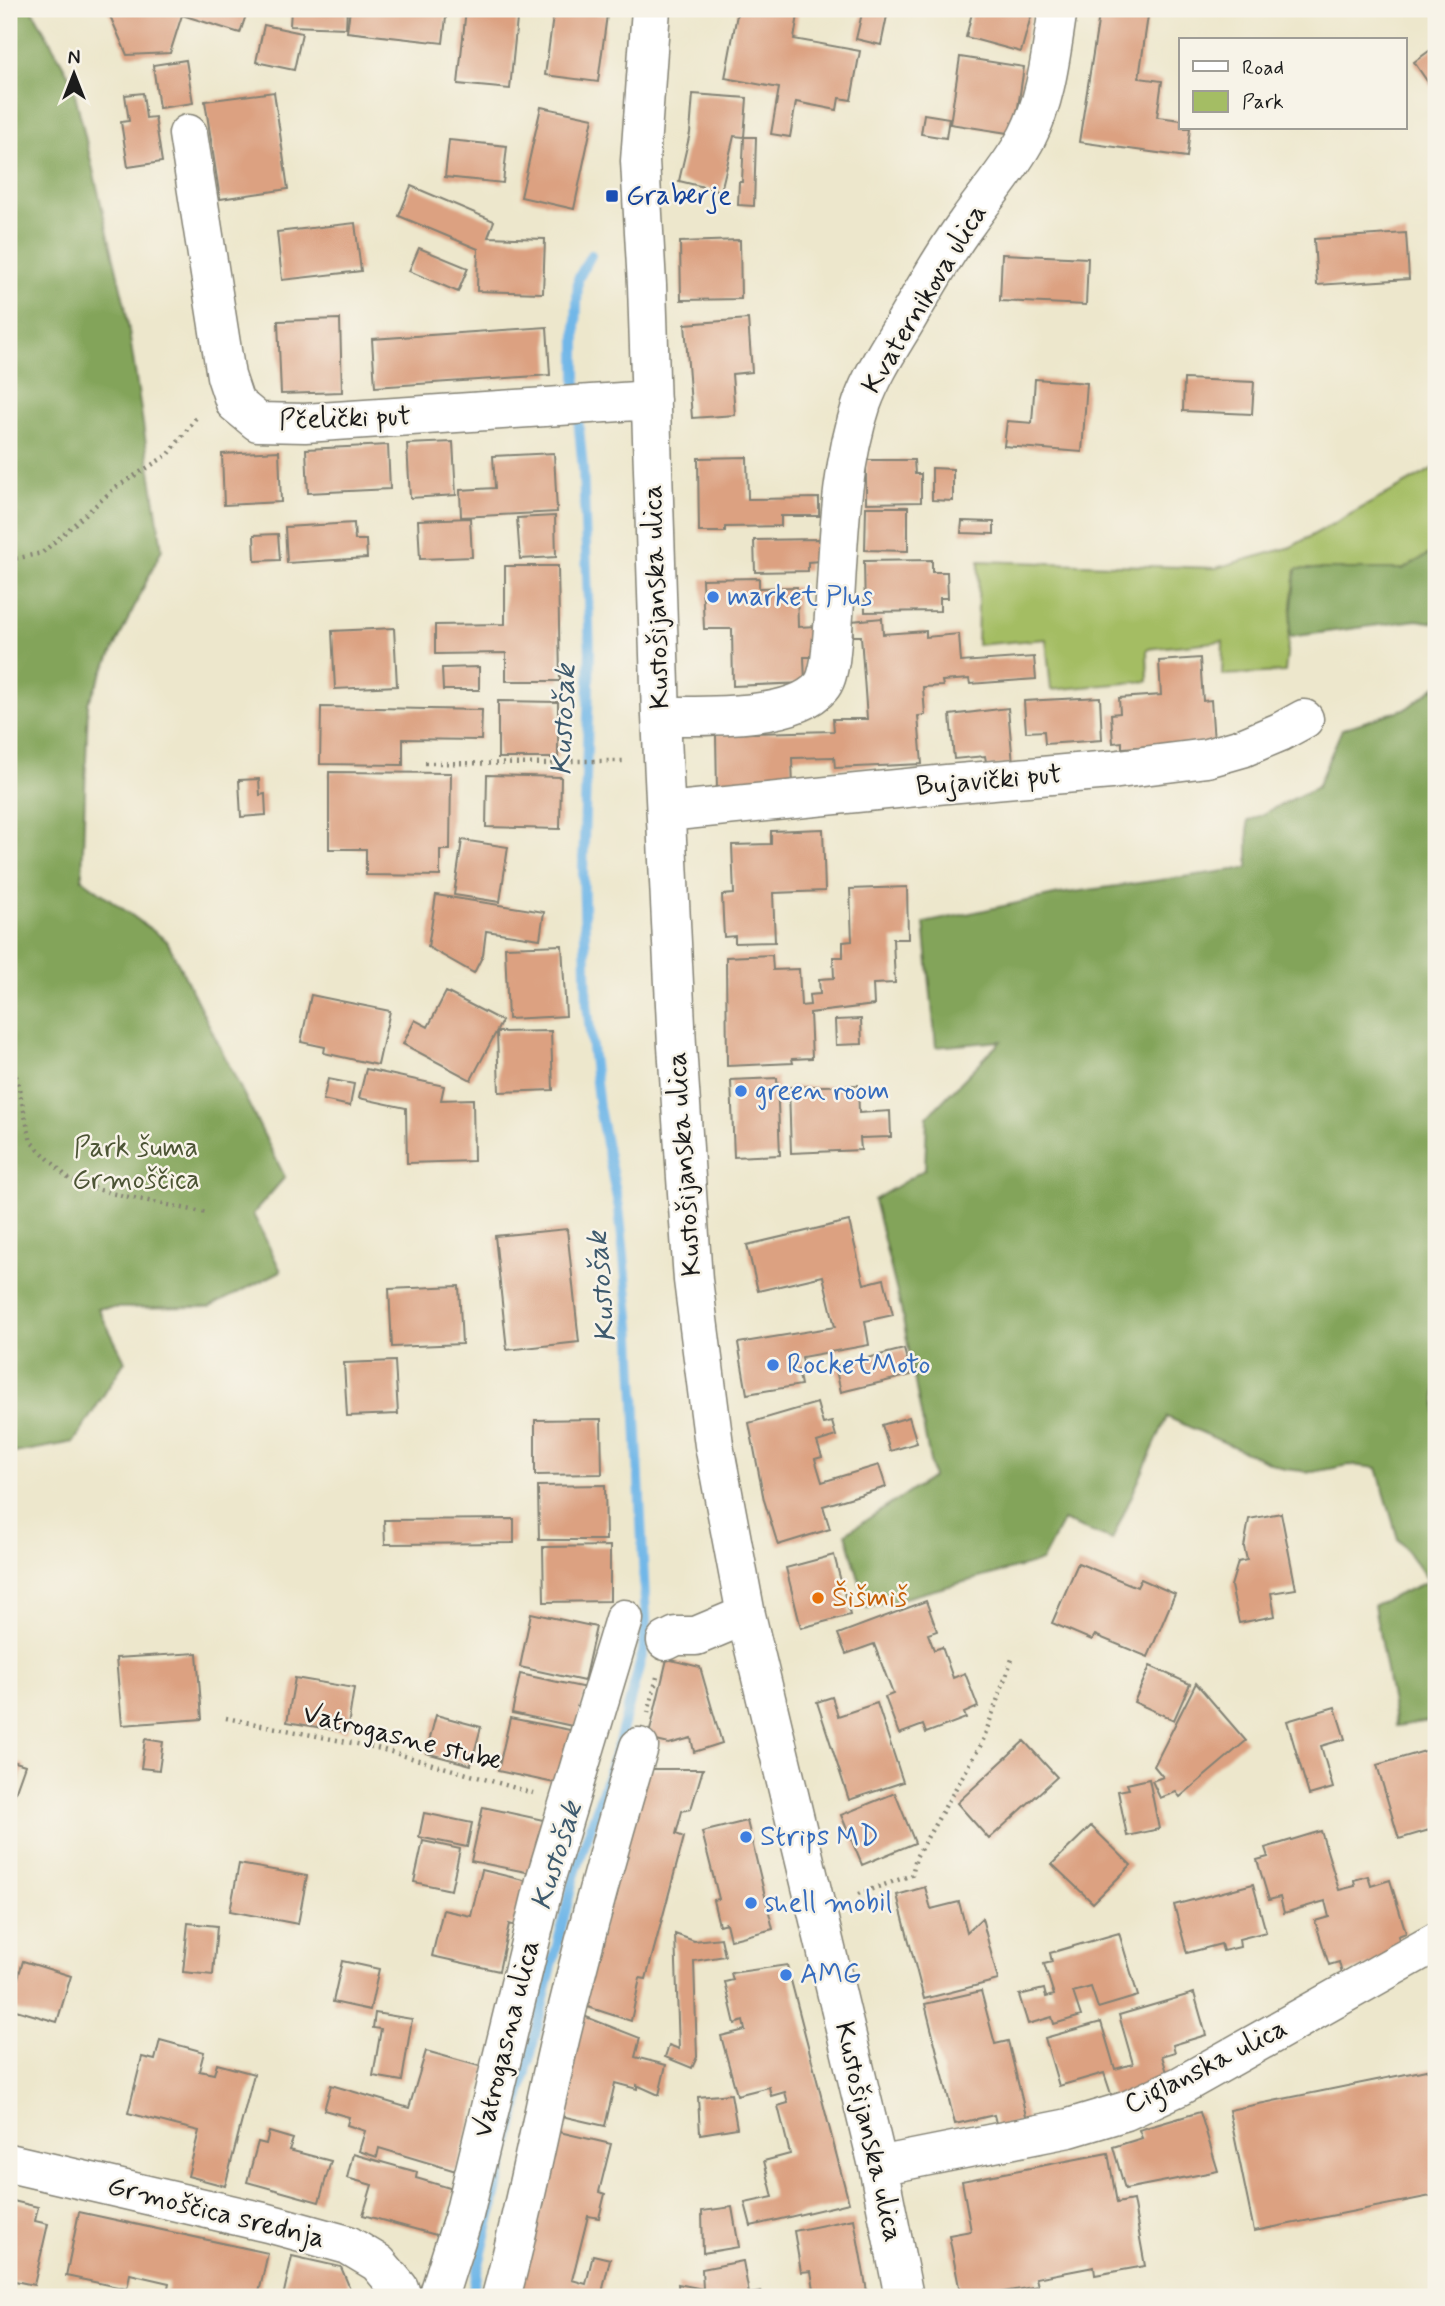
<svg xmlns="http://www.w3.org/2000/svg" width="1445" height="2306" viewBox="0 0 1445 2306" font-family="Mynerve,sans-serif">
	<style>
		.green { fill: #a4bd64; stroke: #606c40; stroke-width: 2 }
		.forest { fill: #83a45a; stroke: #50603b; stroke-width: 2 }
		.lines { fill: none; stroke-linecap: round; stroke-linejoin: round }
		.stream { stroke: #71b7e8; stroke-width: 10 }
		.building { fill: #dca181 }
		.minor-casing { stroke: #848274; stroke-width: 41 }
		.path { stroke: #848274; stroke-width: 4.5; stroke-dasharray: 2 5; stroke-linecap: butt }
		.minor { stroke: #fff; stroke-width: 38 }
		.transit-dot { fill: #1a4fb4; stroke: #f7f3e8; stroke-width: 2.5 }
		.shop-dot { fill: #3f7fe0; stroke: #f7f3e8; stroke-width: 2.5 }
		.food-dot { fill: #e8710a; stroke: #f7f3e8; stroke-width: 2.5 }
		.labels { text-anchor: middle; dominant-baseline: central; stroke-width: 5; stroke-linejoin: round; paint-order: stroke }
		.transit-label { font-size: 28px; fill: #164399; stroke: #f7f3e8; text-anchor: start }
		.street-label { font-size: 28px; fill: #1c1c1c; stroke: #f7f3e8 }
		.shop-label { font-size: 28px; fill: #366cbe; stroke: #f7f3e8; text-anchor: start }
		.park-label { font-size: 28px; fill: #4c5435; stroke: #f7f3e8 }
		.food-label { font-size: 28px; fill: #c56008; stroke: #f7f3e8; text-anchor: start }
		.water-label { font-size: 30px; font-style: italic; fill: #3e5a6e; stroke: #f7f3e8 }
	</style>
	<rect width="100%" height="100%" fill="#f7f3e8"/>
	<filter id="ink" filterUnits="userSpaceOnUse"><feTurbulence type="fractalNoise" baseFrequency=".0143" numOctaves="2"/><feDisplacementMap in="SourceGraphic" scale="14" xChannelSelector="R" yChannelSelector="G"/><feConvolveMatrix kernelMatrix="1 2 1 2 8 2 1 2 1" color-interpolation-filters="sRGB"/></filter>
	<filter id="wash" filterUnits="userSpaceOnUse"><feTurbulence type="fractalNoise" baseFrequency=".00686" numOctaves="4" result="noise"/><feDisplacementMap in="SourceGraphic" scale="28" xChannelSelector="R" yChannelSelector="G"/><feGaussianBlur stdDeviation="1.57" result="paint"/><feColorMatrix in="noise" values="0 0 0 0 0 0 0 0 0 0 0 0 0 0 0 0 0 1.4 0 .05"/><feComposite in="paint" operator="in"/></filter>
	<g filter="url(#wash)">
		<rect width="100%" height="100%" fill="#ede7cc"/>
		<path class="green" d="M1436,467V550L1403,569H1296L1285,672L1222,675L1223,641L1147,649L1148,681L1051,690L1046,639L977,645L979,561L1216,568L1291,547Z"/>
		<path class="forest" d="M9,9H32L72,81L125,305L162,549L88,703L82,879L167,941L285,1177L253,1214L281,1271L210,1307L98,1308L125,1361L74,1442L9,1454Z
			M1436,550V623L1417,620L1289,637L1296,569H1403Z
			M1436,686V1739L1431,1721L1396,1726L1374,1605L1429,1581L1398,1539L1377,1468L1350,1465L1313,1472L1284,1469L1167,1417L1112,1540L1063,1521L1042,1561L867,1608L846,1533L933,1477L901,1309L874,1200L925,1169L927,1117L1001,1041L936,1047L924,923L1059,894L1248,868V821L1317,787L1342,729L1407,708Z"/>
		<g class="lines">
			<path class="stream" d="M471,2297L573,1880L619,1742L643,1652L646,1621L632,1337L619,1208L599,1108L587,1004L583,871L590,652L583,469L576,397V326L578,279L591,255"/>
		</g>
		<g id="blocks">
			<path class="building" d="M107,9H248L240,33L182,15L170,53L127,55Z
				M291,9H347L346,28L290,26Z
				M350,9H447L443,43L347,32Z
				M466,9H518L510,89L458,84Z
				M554,9L607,15L598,82L545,75Z
				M738,9H799L794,39L860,51L851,100L839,98L837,110L796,102L790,137L771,134L779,88L725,78Z
				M863,9L888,11L881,45L856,39Z
				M973,9H1033L1021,52L966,37Z
				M1100,9H1149L1139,78L1162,81L1157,117L1181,120V128H1190L1187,157L1079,142Z
				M264,25L302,33L294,70L256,62Z
				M1436,46V94L1414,62Z
				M960,57L1024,67L1014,134L950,124Z
				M186,60L193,103L159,108L153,65Z
				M274,92L288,189L220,199L205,101Z
				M143,93L146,118L155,117L162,162L128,167L121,122L129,121L125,95Z
				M693,94L747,98L744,137L734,136L721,191L679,181L690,133Z
				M541,107L593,118L574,209L521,197Z
				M924,114L949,118L946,138L921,134Z
				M744,137H756L754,206L738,205L739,182H742Z
				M449,140L507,146L503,183L445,177Z
				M411,186L494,221L488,237L545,239L543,293L477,291L478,249L399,216Z
				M355,223L361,271L282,280L277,232Z
				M1406,233L1409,279L1317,285L1314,239Z
				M740,240L741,299L681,300L680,242Z
				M419,248L468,268L458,292L409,271Z
				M1002,254L1088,258L1086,305L1000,301Z
				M340,319L342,392L281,394L278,321Z
				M748,319L752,372L732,374L735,415L692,418L685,324Z
				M547,327L550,375L375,387L372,339Z
				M1035,379L1087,383L1082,452L1004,446L1007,421L1032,423Z
				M1184,379L1254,382L1252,414L1183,411Z
				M453,442L456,495L410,498L407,444Z
				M388,445L390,489L308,493L306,449Z
				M279,451L281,502L224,505L222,454Z
				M554,453L557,512L461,517L460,490L495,488L493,456Z
				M747,457L748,499L819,498V516H781V526L725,527V532H699L698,458Z
				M866,460H914L915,474H921V502L866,503Z
				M932,468L953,469V501L932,500Z
				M866,507H908V551L865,550Z
				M555,516L556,557L520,559L517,518Z
				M470,518L472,557L420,559L418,520Z
				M962,521L994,522V534L961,533Z
				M354,523L355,540H366L367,558L287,563L285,527Z
				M278,534L280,560L255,561L254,535Z
				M819,539L820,561L808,562V571L755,572L754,540Z
				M932,560V572H947L948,598H940V611L865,612L864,561Z
				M505,566H558L560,681H506V653L435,654V625L505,624Z
				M759,578V588L797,587L798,627L817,626V657H804L805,683L733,686L732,629H704L702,579Z
				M882,618L883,634L926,631V637L959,634L961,662L1034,657L1036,679L970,684L969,679L942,681L943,686L923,687L925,715L918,716L922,764L835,768L834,757L792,758L793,789L717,792L716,734L834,731L833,719H867L861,636H853L852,621Z
				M394,628L397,686L335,689L332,631Z
				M1200,658L1203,701L1211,700L1214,742L1122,748V742L1113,743L1111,714L1120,713L1119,698L1161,695L1159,661Z
				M479,667V690H443L442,668Z
				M1100,697L1102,740L1045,744L1044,731L1026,732L1024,701Z
				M498,701L558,702V758H498Z
				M321,707L482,710L481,740L403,739V765L320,764Z
				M1008,708L1013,764L987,767L985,756L954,759L950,715Z
				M329,772L451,773L450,850H440V876L366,875V849H329Z
				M487,775L561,777L560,829L486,827Z
				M259,779L260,795L265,794L266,815L241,817L239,780Z
				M823,829L825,891L773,893L775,942L735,943V936L724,937L722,895L734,894L732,845L771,844V831Z
				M462,840L508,847L500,902L454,895Z
				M907,887L908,939H893L895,983L873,984L874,1005L810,1013L812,1058L792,1059L793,1063L727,1066L726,957L772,955L773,970L799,969L801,1006L810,1005L809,995L820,994L819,979L834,978L833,957H843V942L852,941L850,889Z
				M436,895L544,912L540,939L486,931L483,955L474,973L428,947Z
				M562,945L566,1016L508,1019L505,947Z
				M446,992L502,1021L471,1080L403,1044L415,1020L428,1027Z
				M311,995L390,1011L378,1065L324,1053L325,1047L301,1042Z
				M861,1019L862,1044L836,1045L835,1020Z
				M551,1031L553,1090L499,1092L497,1032Z
				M366,1069L444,1086L441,1100L473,1099L474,1161L407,1163L406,1108L359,1098Z
				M777,1078L780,1155L734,1157L731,1080Z
				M328,1079L354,1084L350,1106L323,1100Z
				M858,1085L859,1113L890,1111L891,1137L860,1138L861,1150L791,1153L789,1087Z
				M849,1221L864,1284L884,1279L893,1315L865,1321L869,1345L802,1357L804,1369L798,1370L801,1385L747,1394L738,1343L835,1327L823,1276L758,1291L747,1245Z
				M567,1229L579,1342L507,1350L495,1236Z
				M459,1286L462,1344L392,1347L389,1289Z
				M904,1349L911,1375L841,1392L835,1366Z
				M395,1361L398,1414L347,1416L344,1363Z
				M817,1403L823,1424L832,1422L836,1436L817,1442L822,1457L815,1459L822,1482L879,1465L886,1487L823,1506L830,1529L778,1545L764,1500L749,1423Z
				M909,1417L917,1443L890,1451L882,1425Z
				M601,1419L602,1474L535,1475V1420Z
				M605,1485L606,1540H539L538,1486Z
				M1281,1513L1296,1589L1271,1593L1275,1616L1239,1623L1231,1586L1238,1562L1247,1560L1244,1547L1249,1519Z
				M514,1519V1543L385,1544L384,1520Z
				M610,1546V1601L544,1602L543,1547Z
				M834,1555L850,1615L801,1628L786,1568Z
				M1078,1563L1137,1587L1141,1579L1175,1594L1148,1657L1095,1635L1092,1640L1052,1623Z
				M926,1601L937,1631L928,1634L934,1650L942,1647L953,1678L965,1673L978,1707L964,1713L966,1718L926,1733L923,1725L899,1734L885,1697L893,1694L874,1644L846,1654L838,1634Z
				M531,1613L596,1627L584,1681L520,1667Z
				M197,1653L202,1719L122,1725L116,1658Z
				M667,1659L700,1667L722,1743L694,1752L691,1738L669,1744L648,1739Z
				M1150,1666L1190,1684L1174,1720L1134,1702Z
				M520,1674L586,1688L577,1727L512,1713Z
				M295,1678L354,1688L347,1732L287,1722Z
				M1196,1683L1246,1741L1180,1797L1176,1792L1160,1798L1152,1781L1163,1777L1154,1766Z
				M832,1697L838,1716L877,1703L903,1782L849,1800L817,1702Z
				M1335,1707L1345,1739L1321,1746L1333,1788L1309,1795L1287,1721Z
				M436,1715L481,1727L471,1765L426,1753Z
				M510,1718L575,1731L564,1785L498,1771Z
				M145,1739L163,1742L159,1770L141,1768Z
				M1024,1741L1057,1777L989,1839L957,1803Z
				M1435,1748L1436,1828L1399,1839L1377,1765Z
				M9,1760L25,1765L9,1810Z
				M641,1769H703L691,1809L682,1811L676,1834L684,1837L646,1979L640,1978L631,2021L582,2005Z
				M1149,1779L1159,1829L1127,1836L1118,1791L1129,1789L1127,1784Z
				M895,1793L915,1843L862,1865L841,1815Z
				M483,1807L548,1821L536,1874L471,1861Z
				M424,1813L472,1823L467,1847L419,1837Z
				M747,1821L773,1929L730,1940L726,1923L719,1925L713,1900L719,1899L702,1832Z
				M1091,1826L1131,1865L1093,1903L1052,1864Z
				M1321,1831L1339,1890L1355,1886L1354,1880L1368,1876L1371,1886L1390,1880L1406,1933L1398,1936L1404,1955L1342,1974L1339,1962L1329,1965L1315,1921L1329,1917L1325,1901L1284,1913L1280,1897L1269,1900L1257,1860L1268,1857L1265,1848Z
				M423,1841L460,1849L451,1890L414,1882Z
				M239,1864L307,1876L298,1924L230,1911Z
				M482,1870L527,1881L516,1926L509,1924L499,1971L432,1956L443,1910L471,1916Z
				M1253,1884L1266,1932L1239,1939L1240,1947L1223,1951L1221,1944L1187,1953L1174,1905Z
				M925,1887L931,1909L959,1902L967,1932L982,1918L998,1980L924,1999L897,1895Z
				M188,1923L217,1926L213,1975L183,1972Z
				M1119,1933L1138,1996L1098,2008L1091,1987L1073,1992L1081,2016L1054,2024L1052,2017L1028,2024L1019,1995L1044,1989L1046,1997L1054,1995L1044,1964L1052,1962L1050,1953Z
				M675,1934L694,1941L721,1938L725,1956L694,1961L697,2057L692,2068L665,2057L669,2045L679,2049Z
				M23,1961L71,1976L57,2022L9,2008Z
				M342,1961L379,1969L370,2010L333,2002Z
				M787,1965L849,2203L751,2226L745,2203L773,2197L764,2161L790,2154L778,2106L788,2103L785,2092L771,2096L769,2087L737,2095L721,2036L745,2030L743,2021L735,2024L725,1982L733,1980L731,1973Z
				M981,1991L995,2044L1008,2041L1027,2120L997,2127L994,2115L955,2124L925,2004Z
				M1194,1993L1206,2035L1173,2045L1175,2052L1162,2056L1169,2079L1113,2100L1104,2073L1059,2086L1045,2038L1101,2022L1115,2069L1133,2064L1119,2015Z
				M375,2013L412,2019L402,2081L373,2076L381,2029L373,2028Z
				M581,2015L640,2038L635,2057L666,2065L659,2095L637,2085V2089L615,2083L605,2126L557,2115Z
				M160,2040L204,2052L199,2071L214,2074L217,2064L254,2074L225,2186L188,2176L199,2131L128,2113L142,2057L155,2060Z
				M426,2051L486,2068L456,2171L379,2148L377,2157L359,2151L365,2131L347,2125L349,2117L324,2110L331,2085L409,2108Z
				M1436,2068V2195L1254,2231L1229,2110Z
				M731,2094L737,2128L700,2134L698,2097Z
				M1200,2112L1218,2171L1125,2189L1113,2147L1142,2138L1139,2130Z
				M555,2131L611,2144L599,2192L605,2194L599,2218L588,2216L572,2280L586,2284L593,2255L610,2259L601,2297H582L583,2295L570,2291L568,2297H514Z
				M269,2132L293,2139L289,2150L331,2161L319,2202L247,2182L258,2142L266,2144Z
				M1108,2153L1117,2203L1133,2200L1145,2266L1095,2275L1094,2267L1036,2278L1038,2286L975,2297H961L949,2235L971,2231L962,2181Z
				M353,2154L417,2172L416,2178L453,2189L440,2236L363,2215L372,2185L347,2178Z
				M9,2200L38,2207L35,2221L48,2224L34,2285L15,2281L14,2286L9,2284Z
				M732,2207L739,2247L703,2253L702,2211Z
				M79,2212L268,2253L258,2297H166L169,2283L130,2274L127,2289L66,2276Z
				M854,2219L868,2297H824L823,2294L815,2295L811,2271L801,2272L794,2231Z
				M292,2256L341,2267L351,2291H362V2297H283Z
				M743,2261L749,2294L762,2292L763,2297H679L678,2284L703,2289L702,2269Z"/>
		</g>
	</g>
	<g filter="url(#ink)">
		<use href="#blocks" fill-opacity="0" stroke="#848274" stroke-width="2"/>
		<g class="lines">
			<g class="minor-casing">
				<path id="minor" d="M651,9L640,161L647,285L661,716L677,1046L693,1280L714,1445L746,1615L878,2166L904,2297
					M188,134L226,376L235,403L258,422L305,423L651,400
					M661,716C702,716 794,720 821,687C827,680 828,670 830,661C840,576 834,486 862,403C872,375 889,349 904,324C924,290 943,255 966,224C986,195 1010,169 1027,137C1047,98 1051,52 1058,9
					M666,812L947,784L1111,770L1207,758L1242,748L1280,732L1304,719
					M666,1641L676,1636H696L746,1615
					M9,2163L268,2223L348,2245L378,2263L399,2288L402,2297
					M878,2166L1069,2128L1126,2111L1180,2086L1436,1942
					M438,2297L464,2215L545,1881L624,1619
					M501,2297C524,2212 540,2125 560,2039C584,1940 610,1843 639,1747"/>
			</g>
			<path class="path" d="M9,560L42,553L115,488L169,454L198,415
				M425,763L561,764L572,761H625
				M9,1064L15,1071L31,1142L71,1181L110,1193L207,1213
				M648,1713L657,1677
				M226,1718L377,1748L533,1793
				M858,1894L912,1875L916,1857L982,1743L1012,1659"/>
			<use href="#minor" class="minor"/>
		</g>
	</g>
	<rect class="transit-dot" x="605" y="189" width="14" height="14" rx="3.5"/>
	<g class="shop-dot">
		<circle cx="713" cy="597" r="7"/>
		<circle cx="741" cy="1091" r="7"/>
		<circle cx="773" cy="1365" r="7"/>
		<circle cx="746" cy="1837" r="7"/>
		<circle cx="751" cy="1903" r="7"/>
		<circle cx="786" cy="1975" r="7"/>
	</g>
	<circle class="food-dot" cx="818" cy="1598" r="7"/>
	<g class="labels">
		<g class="transit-label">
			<text x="626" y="196">Graberje</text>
		</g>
		<g class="street-label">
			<text transform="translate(925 299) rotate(-59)">Kvaternikova ulica</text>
			<text transform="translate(345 419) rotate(-2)">Pčelički put</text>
			<text transform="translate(657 597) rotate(-92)">Kustošijanska ulica</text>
			<text transform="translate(989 781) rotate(-5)">Bujavički put</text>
			<text transform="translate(685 1164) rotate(-94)">Kustošijanska ulica</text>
			<text transform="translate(402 1738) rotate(14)">Vatrogasne stube</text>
			<text transform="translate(507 2039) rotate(-76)">Vatrogasna ulica</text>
			<text transform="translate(1206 2067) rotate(-27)">Ciglanska ulica</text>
			<text transform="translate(868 2132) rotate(77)">Kustošijanska ulica</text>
			<text transform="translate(216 2213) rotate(14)">Grmoščica srednja</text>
		</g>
		<g class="shop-label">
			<text x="727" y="597">market Plus</text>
			<text x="755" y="1091">green room</text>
			<text x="787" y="1365">RocketMoto</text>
			<text x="760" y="1837">Strips MD</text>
			<text x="765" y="1903">shell mobil</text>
			<text x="800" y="1975">AMG</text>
		</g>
		<g class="park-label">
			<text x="136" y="1148">Park šuma<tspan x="136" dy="32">Grmoščica</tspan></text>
		</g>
		<g class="food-label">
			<text x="832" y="1598">Šišmiš</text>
		</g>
		<g class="water-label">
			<text transform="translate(564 720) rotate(-88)">Kustošak</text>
			<text transform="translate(602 1287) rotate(-95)">Kustošak</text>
			<text transform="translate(557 1856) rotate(-73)">Kustošak</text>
		</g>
	</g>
	<rect width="1445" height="2306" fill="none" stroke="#f7f3e8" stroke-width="35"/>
	<rect x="1179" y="38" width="228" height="91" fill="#f7f3e8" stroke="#9f9d96" stroke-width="2"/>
	<rect x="1193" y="61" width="35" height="10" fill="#ffffff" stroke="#9f9d96" stroke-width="2"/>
	<text x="1242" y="74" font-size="21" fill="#1c1c1c">Road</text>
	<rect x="1193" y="91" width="35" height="21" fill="#a4bd64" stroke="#9f9d96" stroke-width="2"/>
	<text x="1242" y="108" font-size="21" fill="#1c1c1c">Park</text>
	<g transform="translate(74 74)" stroke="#f7f3e8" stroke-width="5" paint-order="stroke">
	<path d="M0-5L12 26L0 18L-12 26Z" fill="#1c1c1c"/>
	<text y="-10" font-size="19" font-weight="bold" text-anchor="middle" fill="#1c1c1c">N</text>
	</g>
</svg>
